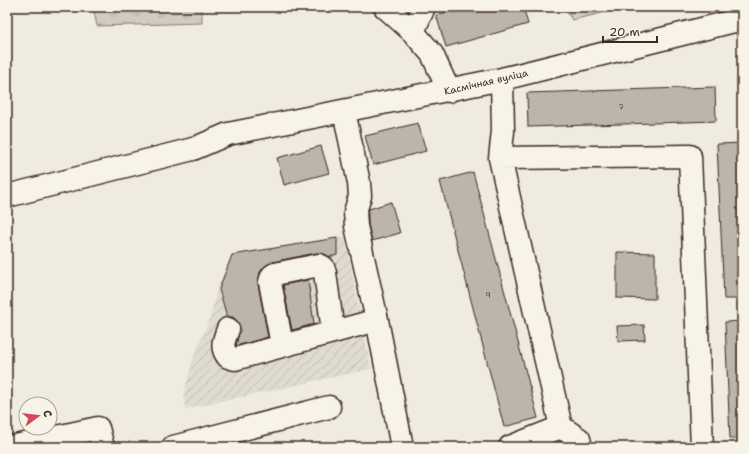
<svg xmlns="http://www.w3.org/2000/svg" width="749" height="454" viewBox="0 0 749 454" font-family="'Shantell Sans',sans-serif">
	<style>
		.industrial { fill: url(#industrial-furrows) }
		.park { fill: url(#park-tufts); stroke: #867a6f }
		.building { fill: #bdb5aa; stroke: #3b2a1e }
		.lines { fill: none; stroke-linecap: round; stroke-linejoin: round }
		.minor-casing { stroke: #3b2a1e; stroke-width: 25 }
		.minor { stroke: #f7f3e8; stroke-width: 22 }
		.labels { text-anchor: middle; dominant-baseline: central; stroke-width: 3; stroke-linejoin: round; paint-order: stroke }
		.number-label { font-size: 8px; fill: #5c4d41 }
		.street-label { font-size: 10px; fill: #3b2a1e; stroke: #f7f3e8 }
	</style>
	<defs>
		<pattern id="industrial-furrows" width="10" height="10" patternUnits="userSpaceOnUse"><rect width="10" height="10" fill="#e0dbd0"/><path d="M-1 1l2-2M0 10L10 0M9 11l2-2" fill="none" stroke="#c1bcb2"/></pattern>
		<pattern id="park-tufts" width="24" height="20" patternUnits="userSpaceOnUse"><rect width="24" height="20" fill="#d1cbc0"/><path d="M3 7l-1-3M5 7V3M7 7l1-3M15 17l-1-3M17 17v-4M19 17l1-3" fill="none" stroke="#b4aea5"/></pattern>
	</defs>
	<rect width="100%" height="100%" fill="#efebe0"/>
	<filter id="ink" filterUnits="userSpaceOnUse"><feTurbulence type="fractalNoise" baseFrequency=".025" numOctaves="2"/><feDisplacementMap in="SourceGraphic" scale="8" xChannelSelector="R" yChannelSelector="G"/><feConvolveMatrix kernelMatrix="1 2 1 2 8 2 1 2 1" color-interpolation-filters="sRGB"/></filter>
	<g filter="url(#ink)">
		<path class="industrial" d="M345,237L371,369L185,409L184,392L193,359L209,320L218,287L232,255Z"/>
		<path class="park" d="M93,7H202V23L97,26Z
			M564,7H628L572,20Z"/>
		<path class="building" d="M466,7H523L528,24L446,47L436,15Z
			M715,87L716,121L528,127L527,93Z
			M418,123L426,151L373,165L365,136Z
			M742,143V299H724L717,144Z
			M321,146L329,173L284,185L277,158Z
			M473,172L538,418L504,427L440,181Z
			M391,202L400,233L372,241L368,224V213L369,209Z
			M337,238V255L330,257L324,254L316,253L272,262L265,266L260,272L258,284L268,337L236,346L240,327L237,321L233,317H227L219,289L232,255Z
			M617,252L655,253V299L617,298Z
			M308,280L314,324L292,330L283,285Z
			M742,321V439H730L725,322Z
			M644,325L645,340L618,341L617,326Z"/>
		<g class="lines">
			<g class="minor-casing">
				<path id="minor" d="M385,7L413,32L432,54L449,91
					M413,32L424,7
					M502,79L503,131L500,158L561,427L579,439L581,447
					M344,111L359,183L360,196L355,212L356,226L377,320
					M500,158L690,156L702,447
					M7,196L193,149L228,134L502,79L742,19
					M228,329C224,340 220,347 228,357L235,359L377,320L402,447
					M282,345L270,282L272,276L275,274L319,265L323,267L325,273L333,331
					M11,447L98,428L103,447
					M173,447L329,407
					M510,447L561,427"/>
			</g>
			<use href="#minor" class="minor"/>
		</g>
	</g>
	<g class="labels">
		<g class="number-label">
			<text x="621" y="107">7</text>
			<text x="488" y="295">9</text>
		</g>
		<g class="street-label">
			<text transform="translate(486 82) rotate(-13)">Касмічная вуліца</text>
		</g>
	</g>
	<rect width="749" height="454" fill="none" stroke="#f7f3e8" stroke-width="24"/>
	<rect x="12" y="12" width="725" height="430" fill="none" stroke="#3b2a1e" stroke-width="1.5" filter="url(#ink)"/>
	<g transform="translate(38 416) rotate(75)"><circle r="19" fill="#f7f3e8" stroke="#aca397"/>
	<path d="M0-3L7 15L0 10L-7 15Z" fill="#d1495b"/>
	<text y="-6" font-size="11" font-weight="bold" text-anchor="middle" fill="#3b2a1e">С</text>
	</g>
	<path d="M603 36v6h54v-6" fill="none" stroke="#3b2a1e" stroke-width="2"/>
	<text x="609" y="36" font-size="12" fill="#3b2a1e" stroke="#f7f3e8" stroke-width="3" paint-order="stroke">20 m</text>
</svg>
